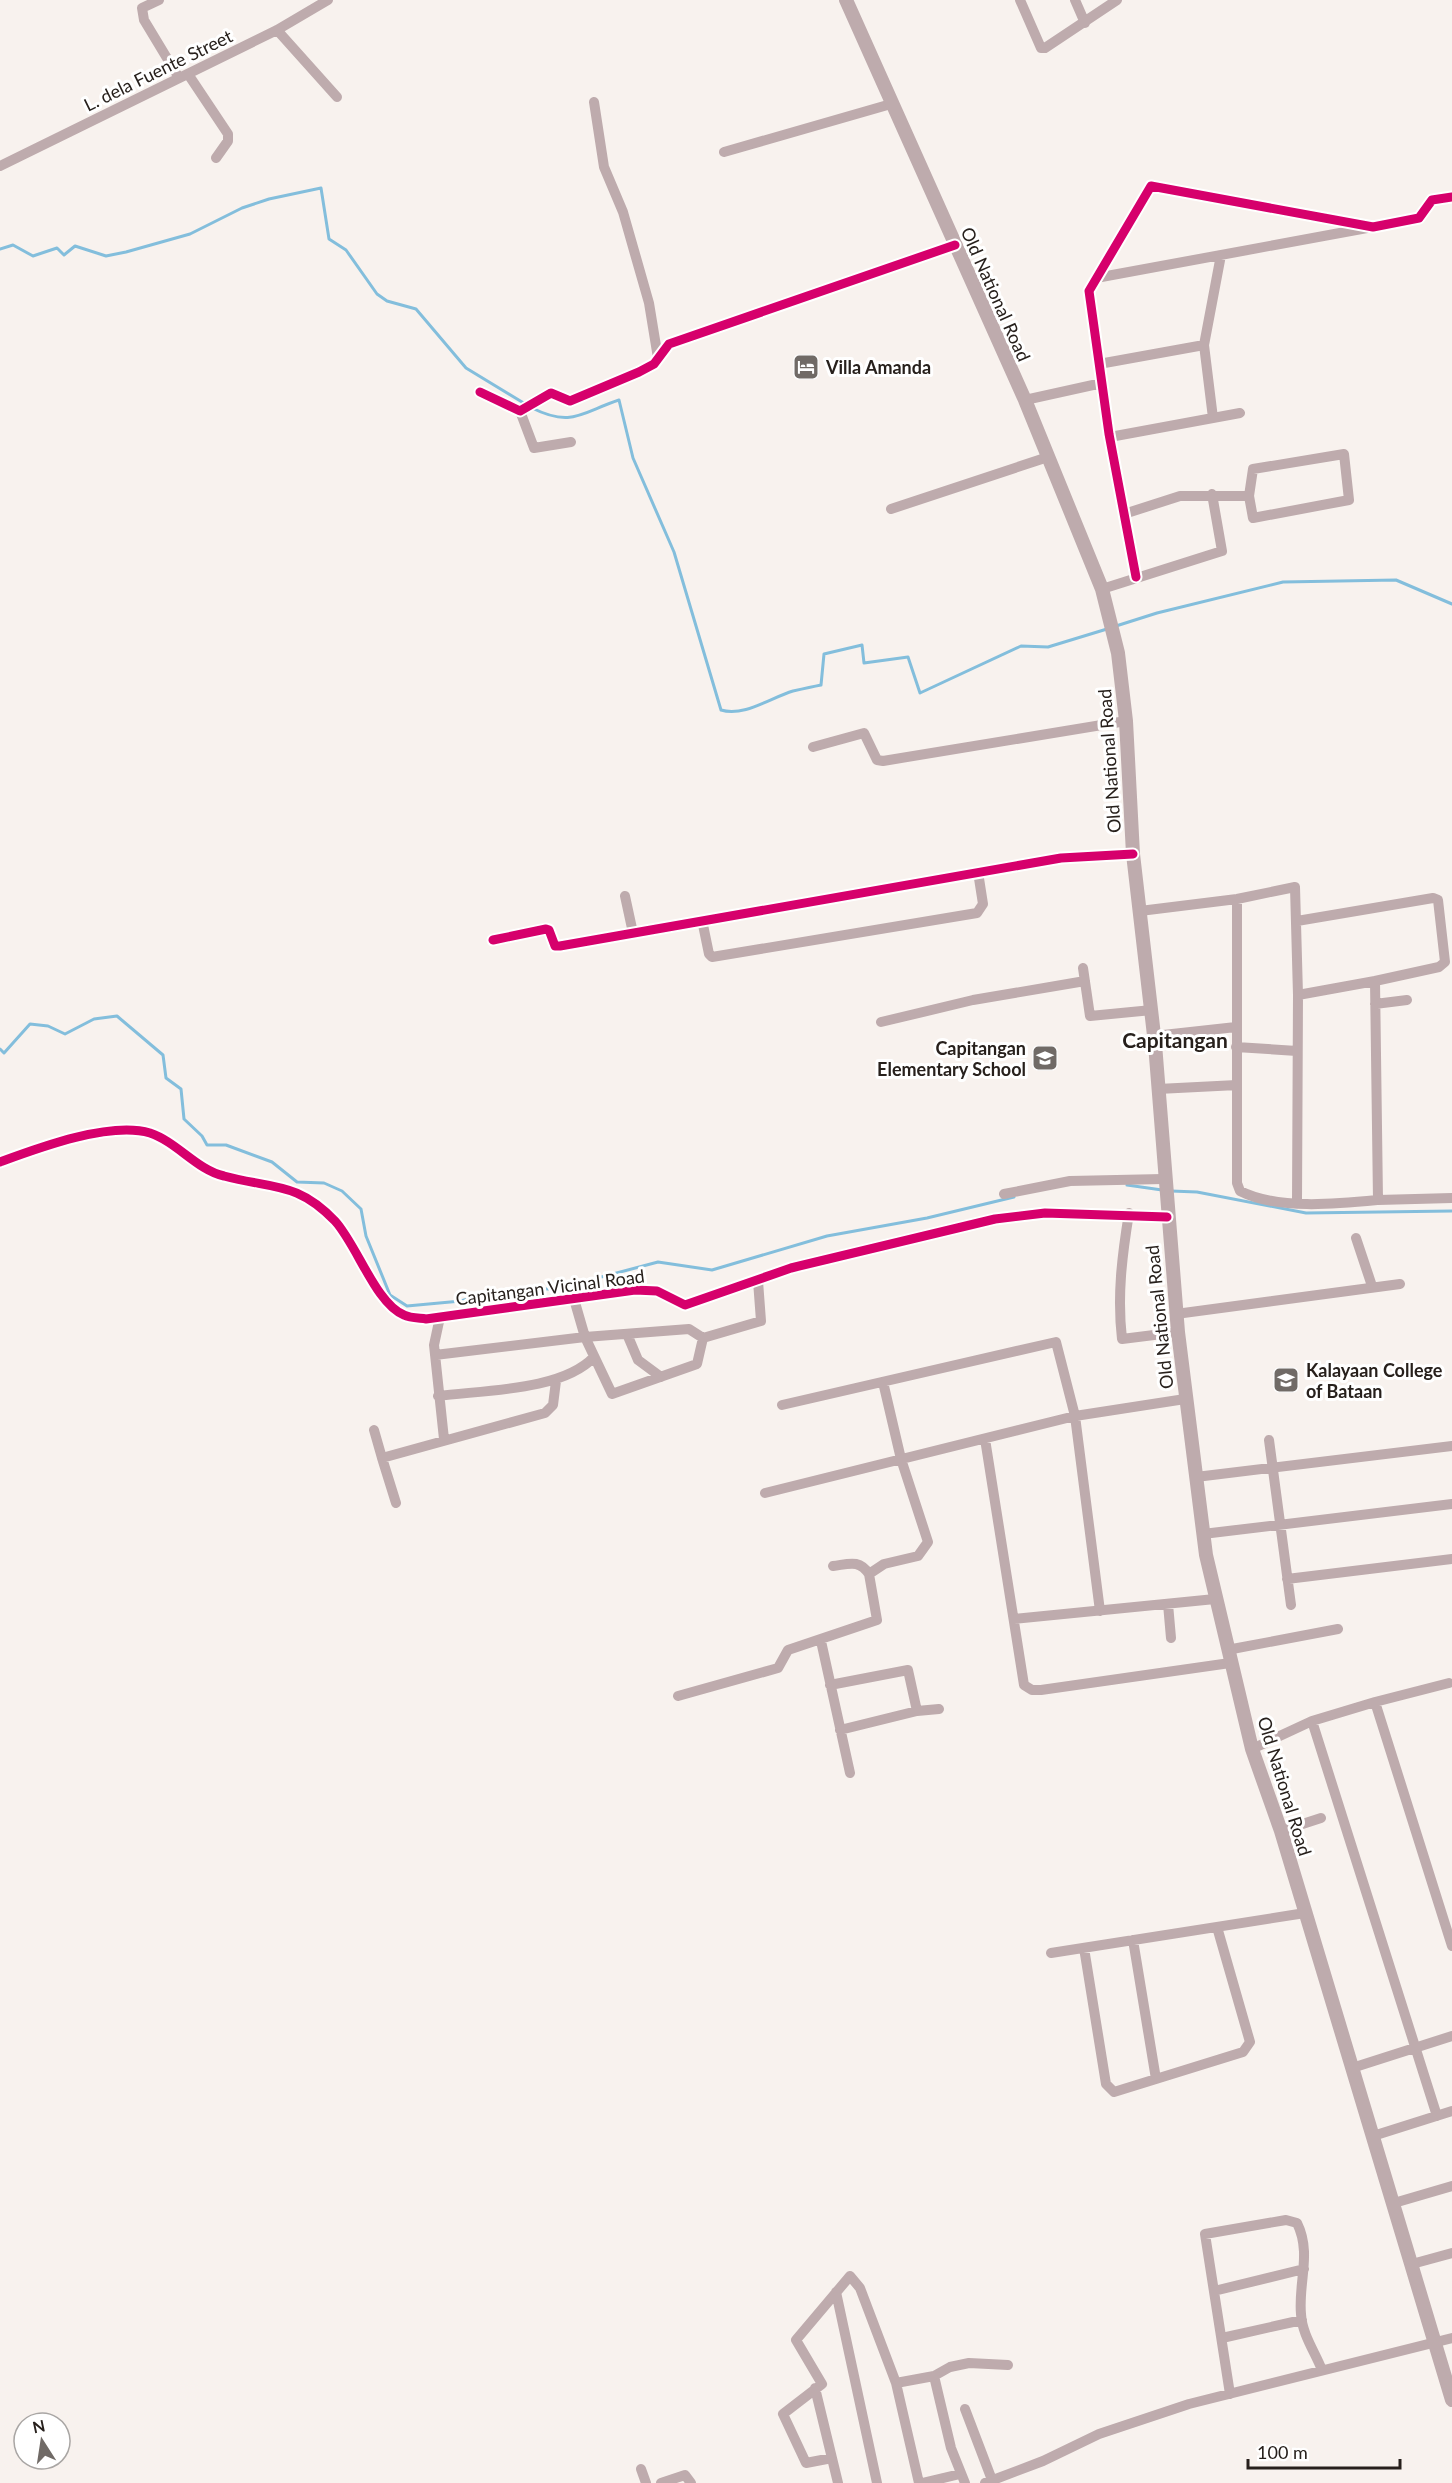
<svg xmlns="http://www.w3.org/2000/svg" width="1452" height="2483" viewBox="0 0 1452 2483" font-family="Lato,sans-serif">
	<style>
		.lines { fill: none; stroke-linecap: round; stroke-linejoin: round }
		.stream { stroke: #83bedc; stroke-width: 3 }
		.minor { stroke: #beabad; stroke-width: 10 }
		.major { stroke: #beabad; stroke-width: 14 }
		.cycleway-casing { stroke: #fff; stroke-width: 13 }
		.cycleway { stroke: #d6006c; stroke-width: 9 }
		.labels { text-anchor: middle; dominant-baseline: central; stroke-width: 6; stroke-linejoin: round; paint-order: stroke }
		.street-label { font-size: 18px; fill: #27201c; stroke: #fff }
		.poi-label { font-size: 18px; font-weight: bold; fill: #27201c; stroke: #fff; text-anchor: start }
		.quarter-label { font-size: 21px; font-weight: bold; fill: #27201c; stroke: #fff }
	</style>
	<rect width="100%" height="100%" fill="#f8f2ee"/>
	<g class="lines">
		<path class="stream" d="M0,249L13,245L33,256L57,248L64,255L75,246L106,256L126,252L190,234L242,208L269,199L321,188L329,239L346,250L377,294L387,301L416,309L466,368L527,405
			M532,408C572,428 582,412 619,400L633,458L674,552L721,710C744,717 770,698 793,691C802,689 811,687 821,685L824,654L862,645L864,663L908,657L920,693L1021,646L1048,647L1107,629
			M1116,626L1157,613L1283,582L1396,580L1452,604
			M0,1049L4,1053L30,1024L48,1026L65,1034L94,1019L117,1016L163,1055L166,1078L181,1089L184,1119L202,1136L207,1145H226L272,1162L297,1182L324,1183L342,1191L361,1209L366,1236L390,1295L407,1306L461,1301L484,1294L516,1289H556L658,1262L712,1270L827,1236L927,1218L1014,1197
			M1127,1185L1162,1190
			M1171,1191L1197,1192L1306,1213L1452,1211"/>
		<path class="minor" d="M159,0L142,8L144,20L179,78
			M1020,0L1041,48H1045L1117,0
			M1075,0L1085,23
			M277,30L337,97
			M188,74L228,134V141L216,158
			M594,102L604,167L623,212L649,303L658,358
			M724,152L891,104
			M0,166L277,30L328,0
			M1096,278L1367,228
			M1204,345L1213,418
			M1099,364L1204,345L1221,255
			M480,392L520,411L551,393L570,401L639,372L654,364L669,344L955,245
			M1025,400L1102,383
			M520,411L534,448L571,442
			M1110,437L1240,413
			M1344,454L1349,500L1253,518L1249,496L1253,469Z
			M891,509L1048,457
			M1124,514L1180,496H1249
			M1136,577L1109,434L1089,291L1151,186L1373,227L1419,218L1432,200L1452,197
			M1102,589L1222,551L1212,494
			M813,747L864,733L877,760L883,761L1126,721
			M625,896L633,933
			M1237,899V1183L1240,1191C1277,1210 1337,1204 1378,1200L1375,981L1298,995
			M1140,911L1237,899L1295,887L1298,995L1297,1203
			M702,920L709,954L712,957L977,913L983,904L978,872
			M1297,921L1433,898L1438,900L1445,962L1439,967L1375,981
			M493,940L546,929L549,930L555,946H560L1061,858L1133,854
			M1083,968L1090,1016L1152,1010
			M1375,1004L1407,1000
			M881,1022L973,1000L1085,981
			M1154,1036L1236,1027
			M1236,1047L1297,1051
			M1158,1089L1237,1085
			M0,1162C38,1148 110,1121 150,1133C177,1142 197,1170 224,1176C272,1189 297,1181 335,1221C357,1245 376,1304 404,1315C410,1318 419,1318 426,1319L635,1290L657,1291L685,1305L791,1268L995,1219L1045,1213L1167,1217
			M1004,1194L1070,1181L1163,1179
			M1378,1200L1452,1198
			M1129,1213C1122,1256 1117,1296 1122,1339L1178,1332
			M1356,1238L1372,1286
			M574,1299L585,1337L612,1394L697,1364L703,1338
			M1176,1314L1400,1284
			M440,1317L434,1345L444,1439
			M627,1334L638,1360L661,1377
			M435,1355L585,1337L689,1329L703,1338L761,1321L758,1281
			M438,1396C484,1390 562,1391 594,1357
			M782,1405L1056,1342L1075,1416L1100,1611
			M374,1430L382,1458L545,1413L553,1405L556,1381
			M985,1439L1024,1685L1032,1690H1041L1230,1663
			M1269,1440L1291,1605
			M382,1458L396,1503
			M1196,1477L1452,1446
			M765,1493L1075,1416L1185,1399
			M1203,1534L1452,1504
			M833,1566C849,1564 859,1559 869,1574
			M1287,1579L1452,1559
			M1168,1604L1171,1638
			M1014,1619L1215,1599
			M821,1641L850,1773
			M1227,1650L1338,1629
			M830,1685L908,1670L917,1711
			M678,1696L778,1668L788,1650L877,1620L869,1574L884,1564L918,1556L928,1542L901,1459L883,1382
			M1375,1702L1449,1683
			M1312,1721L1437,2116
			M840,1730L917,1711L939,1709
			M1252,1749L1312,1721L1375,1702L1452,1946
			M1281,1831L1321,1818
			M1133,1940L1156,2079
			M1084,1948L1106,2084L1114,2092L1243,2052L1250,2042L1217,1927
			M1051,1953L1305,1913
			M1352,2068L1452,2036
			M1373,2136L1452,2111
			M1394,2203L1452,2186
			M1412,2264L1452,2253
			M1214,2291L1304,2269
			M836,2292L877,2483
			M1222,2338L1302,2320
			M934,2376L951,2448L965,2483
			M896,2383L934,2376L950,2367L969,2363L1008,2365
			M815,2388L838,2483
			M1230,2394L1205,2234L1286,2220L1297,2223C1312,2253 1298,2283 1301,2314C1302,2334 1315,2352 1322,2370
			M965,2409L992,2480
			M832,2458L806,2463L783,2414L822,2384L796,2340L850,2276L860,2288L896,2383L919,2483
			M641,2469L646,2483
			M661,2483L685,2475L691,2483
			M922,2483L960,2474
			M985,2483L1043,2461L1099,2434L1189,2404L1452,2338"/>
		<path class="major" d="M846,0L1025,400L1102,589L1118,653L1126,721L1133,854L1155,1044L1178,1332L1206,1555L1252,1749L1281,1831L1452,2400"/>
		<g class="cycleway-casing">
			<path id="cycleway" d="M480,392L520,411L551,393L570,401L639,372L654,364L669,344L955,245
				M1136,577L1109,434L1089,291L1151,186L1373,227L1419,218L1432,200L1452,197
				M493,940L546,929L549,930L555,946H560L1061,858L1133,854
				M0,1162C38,1148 110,1121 150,1133C177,1142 197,1170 224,1176C272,1189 297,1181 335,1221C357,1245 376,1304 404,1315C410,1318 419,1318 426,1319L635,1290L657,1291L685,1305L791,1268L995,1219L1045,1213L1167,1217"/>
		</g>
		<use href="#cycleway" class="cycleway"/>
	</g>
	<defs>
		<g id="hotel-square" transform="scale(1.35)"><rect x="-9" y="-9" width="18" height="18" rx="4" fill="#706a66" stroke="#fff"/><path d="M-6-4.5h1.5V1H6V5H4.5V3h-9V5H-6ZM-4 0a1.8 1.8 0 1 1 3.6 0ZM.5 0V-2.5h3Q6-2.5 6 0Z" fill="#fff"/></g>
		<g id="school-square" transform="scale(1.35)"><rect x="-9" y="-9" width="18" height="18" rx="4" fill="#706a66" stroke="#fff"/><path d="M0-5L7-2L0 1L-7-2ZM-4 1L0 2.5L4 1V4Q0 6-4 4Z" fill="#fff"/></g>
		<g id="university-square" transform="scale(1.35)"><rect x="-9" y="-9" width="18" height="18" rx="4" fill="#706a66" stroke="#fff"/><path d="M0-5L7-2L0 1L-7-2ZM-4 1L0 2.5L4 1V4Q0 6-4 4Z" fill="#fff"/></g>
	</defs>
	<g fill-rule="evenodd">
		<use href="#hotel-square" x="806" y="367"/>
		<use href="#school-square" x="1045" y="1058"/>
		<use href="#university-square" x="1286" y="1380"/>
	</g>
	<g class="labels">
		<g class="street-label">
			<text transform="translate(158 70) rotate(-26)">L. dela Fuente Street</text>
			<text transform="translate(996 294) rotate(66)">Old National Road</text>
			<text transform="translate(1109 761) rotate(-94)">Old National Road</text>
			<text transform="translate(550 1287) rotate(-7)">Capitangan Vicinal Road</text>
			<text transform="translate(1159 1317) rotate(-96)">Old National Road</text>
			<text transform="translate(1285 1786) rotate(73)">Old National Road</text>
		</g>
		<g class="poi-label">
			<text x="826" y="367">Villa Amanda</text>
			<text x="1026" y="1048" text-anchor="end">Capitangan<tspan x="1026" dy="21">Elementary School</tspan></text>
			<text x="1306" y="1370">Kalayaan College<tspan x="1306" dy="21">of Bataan</tspan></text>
		</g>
		<g class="quarter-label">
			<text x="1175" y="1039">Capitangan</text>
		</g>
	</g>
	<g transform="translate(42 2441) rotate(348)"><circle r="28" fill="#ffffff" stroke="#a9a6a4" stroke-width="1.5"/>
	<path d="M0-4.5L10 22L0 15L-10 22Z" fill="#706a66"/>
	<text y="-9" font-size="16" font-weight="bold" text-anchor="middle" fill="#27201c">N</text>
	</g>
	<path d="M1248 2459v9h152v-9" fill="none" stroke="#27201c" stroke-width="3"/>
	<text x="1257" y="2459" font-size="18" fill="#27201c" stroke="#ffffff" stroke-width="4.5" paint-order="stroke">100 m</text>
</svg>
